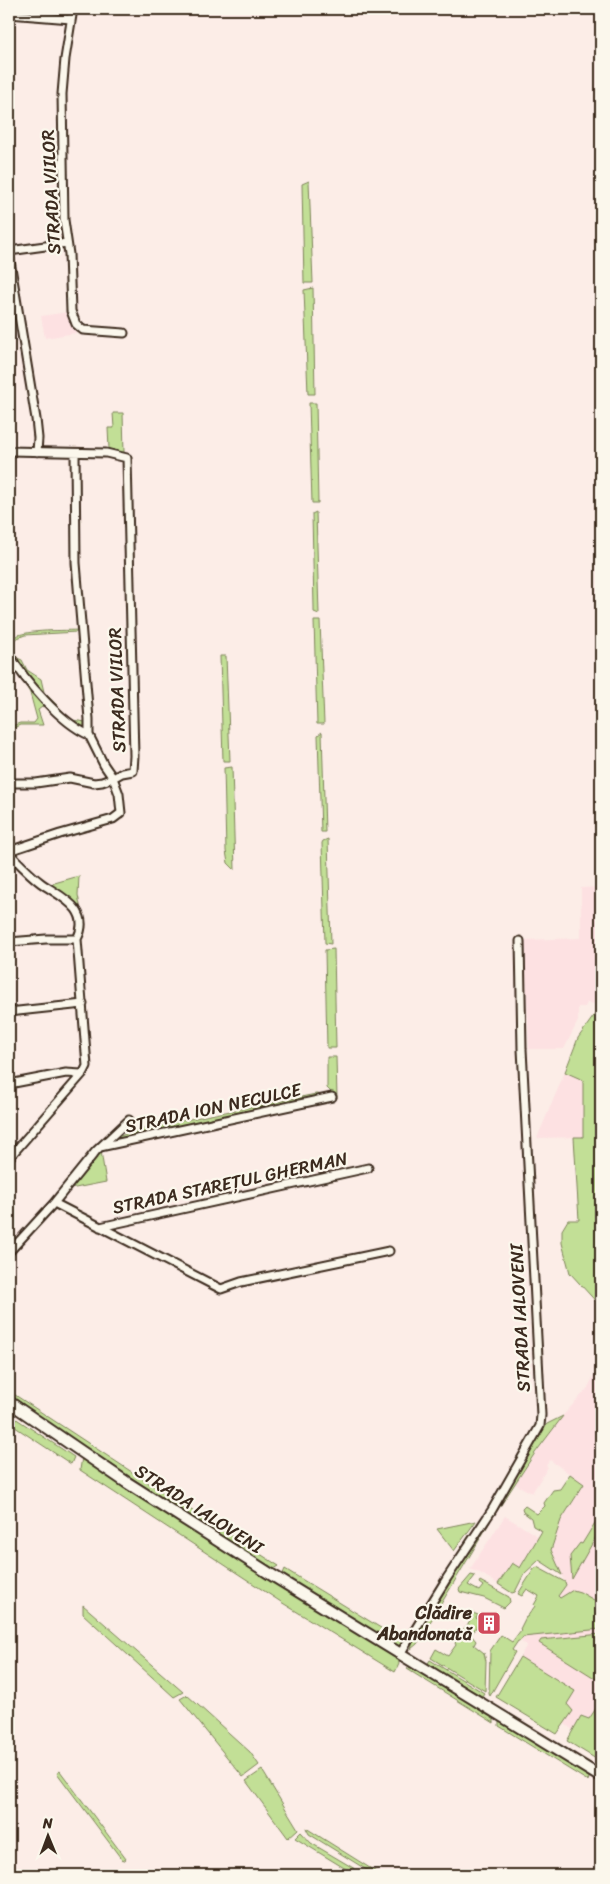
<svg xmlns="http://www.w3.org/2000/svg" width="610" height="1884" viewBox="0 0 610 1884" font-family="Sriracha,sans-serif">
	<style>
		.built { fill: #fde1e2 }
		.green { fill: #c2df96; stroke: #7e845a }
		.lines { fill: none; stroke-linecap: round; stroke-linejoin: round }
		.street-casing { stroke: #3b2a1e; stroke-width: 11 }
		.secondary-casing { stroke: #3b2a1e; stroke-width: 14 }
		.street { stroke: #fbf7ec; stroke-width: 7 }
		.secondary { stroke: #fbf7ec; stroke-width: 10 }
		.labels { text-anchor: middle; dominant-baseline: central; stroke-width: 4.5; stroke-linejoin: round; paint-order: stroke }
		.street-label { font-size: 18px; fill: #3b2a1e; stroke: #fbf7ec }
		.poi-label { font-size: 18px; font-weight: bold; fill: #3b2a1e; stroke: #fbf7ec; text-anchor: end }
	</style>
	<rect width="100%" height="100%" fill="#fcede7"/>
	<filter id="ink" filterUnits="userSpaceOnUse"><feTurbulence type="fractalNoise" baseFrequency=".02" numOctaves="2"/><feDisplacementMap in="SourceGraphic" scale="10" xChannelSelector="R" yChannelSelector="G"/><feConvolveMatrix kernelMatrix="1 2 1 2 8 2 1 2 1" color-interpolation-filters="sRGB"/></filter>
	<g filter="url(#ink)">
		<path class="built" d="M68,312L76,333L45,338L41,316Z
			M601,887V994L600,998L596,1004L587,1003L585,1007H578V1021L564,1049H529L525,940L581,938V888Z
			M565,1072L583,1079V1137L537,1138Z
			M595,1374L601,1377V1754L573,1730L505,1681L527,1645L520,1641L523,1637L529,1636L566,1585L551,1551L561,1520L584,1484L550,1460L546,1466L548,1467L532,1493L515,1484L558,1421L587,1389Z
			M505,1516L539,1537L520,1568L511,1563L498,1584L482,1574L470,1569Z"/>
		<path class="green" d="M309,181L313,283H304L302,184Z
			M313,288L315,394H308L304,290Z
			M309,403H316L318,503H312Z
			M113,413H123L124,453L109,449L108,428H114Z
			M316,512L319,614L314,612V608L312,514Z
			M314,621H320L324,724H317Z
			M77,630V632L25,635L15,639L12,646L17,658L22,660L27,670L41,679L44,692L72,720L86,722V728L83,729L59,713L31,681L9,650V640C21,629 60,631 77,630Z
			M220,656H226L230,761H223Z
			M13,663L46,704L38,710L43,725H20L9,730V727L20,723H34L37,719L30,693Z
			M322,732L325,832H321L318,735Z
			M232,767L235,870L228,863L226,851L224,768Z
			M328,839L331,944L325,943L322,843L323,841Z
			M79,876L78,895L81,910L79,911C71,898 60,890 47,883L51,884Z
			M334,949L336,1048H327L325,950Z
			M601,1006V1307L570,1273L562,1243V1230L568,1220H579L574,1137H583V1080L565,1072L578,1038Z
			M327,1057H336L337,1098L327,1088Z
			M316,1094L326,1095L109,1143L114,1138L140,1129Z
			M101,1151L106,1182L70,1189L98,1153Z
			M9,1391L144,1480L279,1566L274,1569L168,1502L9,1396Z
			M9,1414L74,1457L71,1464L9,1423Z
			M563,1416L535,1453L497,1511L498,1502L547,1424Z
			M82,1457L398,1657L399,1664L395,1672L281,1602L80,1470Z
			M570,1474L584,1484L561,1520L551,1550L562,1575L539,1560L524,1574L515,1592L512,1593L498,1584L512,1563L520,1568L542,1531L533,1526L531,1518L523,1512L522,1509L525,1506L537,1514L545,1506L544,1503L553,1490L560,1489Z
			M490,1513V1522L417,1644L411,1649L415,1635Z
			M601,1513V1528L572,1579L570,1556L580,1543L582,1544Z
			M476,1521L454,1551L437,1529Z
			M537,1567L565,1582L566,1585L558,1596L560,1598L573,1590L580,1592L601,1604V1629L523,1637L520,1641H518L512,1650L515,1652L490,1696L489,1694L490,1651L501,1635L512,1642L521,1630L520,1629L526,1617H527L535,1606L534,1605L539,1596L527,1589L522,1596L518,1594L534,1569Z
			M285,1569L402,1641L401,1647L399,1648L282,1576Z
			M471,1575L475,1576L468,1585L479,1591L483,1586L479,1583L480,1581L509,1597L510,1602L504,1608L484,1598L460,1592L459,1589Z
			M83,1605L183,1692L174,1697L83,1614Z
			M473,1613L478,1615L476,1618L480,1621L471,1635L476,1641L474,1645L484,1653L486,1661L485,1691L431,1658L436,1649L448,1656L456,1645L455,1643L459,1637L458,1636L466,1626H467Z
			M601,1634V1682L539,1643L541,1640Z
			M520,1657L575,1691L567,1704L573,1711L557,1734L496,1697Z
			M430,1660L484,1693L482,1696L427,1665Z
			M413,1666L479,1707L482,1712L494,1719V1723L407,1669Z
			M187,1695L250,1752L259,1765L243,1777L180,1699Z
			M597,1703L601,1705V1762L567,1741L581,1716L589,1719L597,1707L596,1706Z
			M499,1719L552,1751L550,1753L590,1775L588,1781L499,1726Z
			M262,1770L298,1829L288,1838L246,1781Z
			M60,1771L126,1859L123,1861L57,1773Z
			M306,1828L381,1875H375L309,1834Z
			M301,1832L311,1843L355,1869L354,1874L295,1838Z"/>
		<g class="lines">
			<g class="street-casing">
				<path id="street" d="M73,9L65,59L62,94L64,220L69,254L71,311L76,324L83,330L124,333
					M9,14L71,19
					M9,251L67,243
					M9,255L36,419L38,438L37,452
					M9,451L106,453L127,458L134,756L133,771L122,773L113,778L104,765L89,735V719L76,563L75,453
					M9,654C25,681 60,722 89,735
					M9,783H36L70,778L94,783L102,782L113,778L119,794L121,813L113,819L60,834L9,851
					M9,853C19,863 29,874 41,883C59,896 93,909 77,939L87,1066L84,1072L9,1158
					M9,942L46,939H77
					M9,1012L83,1004
					M9,1084L66,1073L81,1074
					M100,1147L332,1097
					M54,1203L221,1289L241,1282L389,1251
					M100,1227L368,1168
					M9,1252L54,1203L96,1151L129,1120
					M400,1654L447,1578L492,1510L540,1426L541,1415L522,1049L520,941"/>
			</g>
			<g class="secondary-casing">
				<path id="secondary" d="M9,1402L126,1482L275,1577L601,1777"/>
			</g>
			<use href="#street" class="street"/>
			<use href="#secondary" class="secondary"/>
		</g>
	</g>
	<defs>
		<g id="building-square" transform="scale(1.25)"><rect x="-9" y="-9" width="18" height="18" rx="4" fill="#d1495b" stroke="#fbf7ec"/><path d="M-4-6H4V6H1V3H-1V6H-4ZM-2.5-4.3h1.7v1.8h-1.7ZM.8-4.3h1.7v1.8H.8ZM-2.5-1h1.7V.8h-1.7ZM.8-1h1.7V.8H.8Z" fill="#fff"/></g>
	</defs>
	<g fill-rule="evenodd">
		<use href="#building-square" x="489" y="1623"/>
	</g>
	<g class="labels">
		<g class="street-label">
			<text transform="translate(51 192) rotate(-93)">STRADA VIILOR</text>
			<text transform="translate(117 690) rotate(-92)">STRADA VIILOR</text>
			<text transform="translate(213 1108) rotate(-12)">STRADA ION NECULCE</text>
			<text transform="translate(230 1183) rotate(-12)">STRADA STAREȚUL GHERMAN</text>
			<text transform="translate(520 1318) rotate(-93)">STRADA IALOVENI</text>
			<text transform="translate(199 1509) rotate(33)">STRADA IALOVENI</text>
		</g>
		<g class="poi-label">
			<text x="472" y="1613">Clădire<tspan x="472" dy="21">Abandonată</tspan></text>
		</g>
	</g>
	<rect width="610" height="1884" fill="none" stroke="#fbf7ec" stroke-width="30"/>
	<rect x="15" y="15" width="580" height="1854" fill="none" stroke="#3b2a1e" stroke-width="2" filter="url(#ink)"/>
	<g transform="translate(48 1836) rotate(359)" stroke="#fbf7ec" stroke-width="4" paint-order="stroke">
	<path d="M0-4L9 19L0 12L-9 19Z" fill="#3b2a1e"/>
	<text y="-8" font-size="14" font-weight="bold" text-anchor="middle" fill="#3b2a1e">N</text>
	</g>
</svg>
